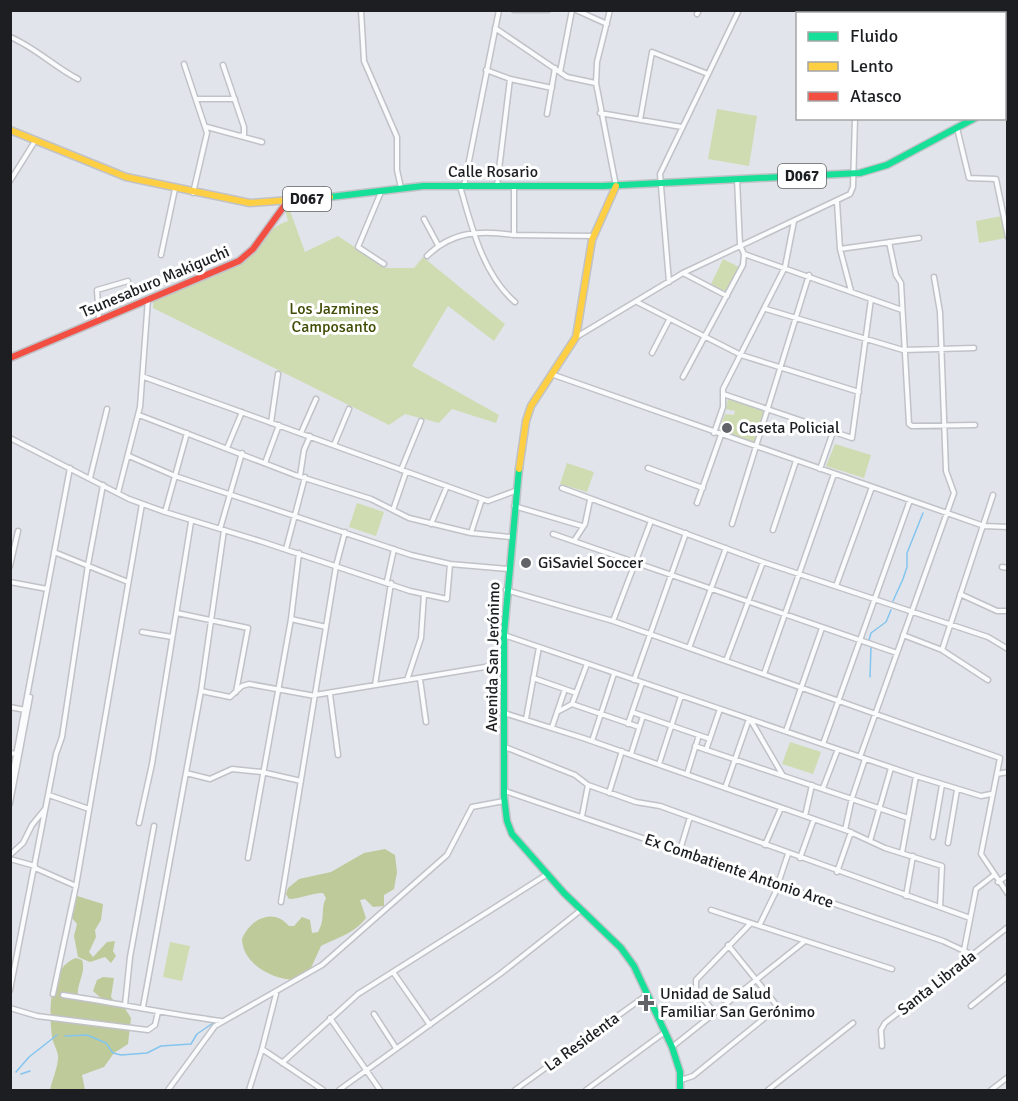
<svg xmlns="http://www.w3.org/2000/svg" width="1018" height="1101" viewBox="0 0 1018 1101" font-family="Signika,sans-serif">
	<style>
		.green { fill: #cfdcb2 }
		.forest { fill: #beca9a }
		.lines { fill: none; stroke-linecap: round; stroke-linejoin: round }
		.stream { stroke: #84c5ef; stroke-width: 1.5 }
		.street-casing { stroke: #c0c2c7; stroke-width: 7 }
		.fast-casing { stroke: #c0c2c7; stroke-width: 9 }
		.slow-casing { stroke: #c0c2c7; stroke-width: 9 }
		.jam-casing { stroke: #c0c2c7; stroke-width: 9 }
		.street { stroke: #fafbfc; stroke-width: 4 }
		.fast { stroke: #16e098; stroke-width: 6 }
		.slow { stroke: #ffcf43; stroke-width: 6 }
		.jam { stroke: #f24e42; stroke-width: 6 }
		.poi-dot { fill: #616368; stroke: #fff; stroke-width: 2 }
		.labels { text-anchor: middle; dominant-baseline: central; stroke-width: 6; stroke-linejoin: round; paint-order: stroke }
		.shield { fill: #fff; stroke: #606264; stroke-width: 1.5 }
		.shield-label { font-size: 15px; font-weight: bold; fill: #1c1e22 }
		.street-label { font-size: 16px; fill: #1c1e22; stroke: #fff }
		.park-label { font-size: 16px; fill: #404c05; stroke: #fff }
		.poi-label { font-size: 16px; fill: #1c1e22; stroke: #fff; text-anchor: start }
	</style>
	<rect width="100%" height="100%" fill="#e1e4ea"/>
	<path class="green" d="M717,109L757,116L749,166L708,159Z
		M289,208L305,252L338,236L386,268H414L423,257L505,324L494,341L448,306L412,366L499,415L496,423L452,409L439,423L405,414L389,425L153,308V300C181,288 213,279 240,264C263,251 261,230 288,221L285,210Z
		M1002,216L1006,238L979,243L976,221Z
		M723,259L739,267L726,292L711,284Z
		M728,399L766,412L756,443L731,435L733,428L727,426L725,432L719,431L725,414L734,415L735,411L726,409Z
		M835,444L871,455L864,478L826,466Z
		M567,463L594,472L587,492L560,484Z
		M357,503L384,512L376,536L349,527Z
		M790,742L821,752L813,774L782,764Z
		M170,942L190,946L182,981L163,977Z"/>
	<path class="forest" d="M385,849L395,855L397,872L394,889L384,895V906L373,907L365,899L360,900L366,918C354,934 336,938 321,946L311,968L299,980C276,981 243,966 242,939C250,919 273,907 289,926H294L302,917L310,920L312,933L318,932C326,918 320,910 326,898L323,893C310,893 301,899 289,899L286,894L288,888L299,879L331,872L364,853Z
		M74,895L103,904L101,920L95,930L96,937L89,952L93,957L107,942L115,941L113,951L116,956L111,963L105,957L90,962L78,957L74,936L77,924L72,918L76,902Z
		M76,958L82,960C87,974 74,986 79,999H102L93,991L97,980L103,977L114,978L111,997L118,1006L124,1007L131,1018L128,1044L114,1053L104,1067L82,1075L85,1090H50C52,1080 57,1070 58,1059C59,1052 53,1044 52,1037C49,1012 48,968 76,958Z"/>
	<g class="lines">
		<path class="stream" d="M893,601L903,579L907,567V553L923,513
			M869,640L871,633L886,622L891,610
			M870,677L871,647
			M65,1036L87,1035L106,1043L113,1053L121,1055L147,1053L161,1046L191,1044L197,1034L213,1023
			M16,1072L29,1057L57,1035
			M21,1074L30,1071"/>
		<g class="street-casing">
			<path id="street" d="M361,10L364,61L397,137V170L401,188
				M514,10H548
				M576,10L607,24
				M610,10L597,62L596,83L616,186
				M952,10L953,14
				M697,14L699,10
				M958,14L965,10
				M495,28L567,77L595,83
				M10,37C35,47 54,67 78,79
				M184,64L207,133L193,193
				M223,65L244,127V135L240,136
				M486,70L510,79L552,88
				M560,72L572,10
				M197,99H235
				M600,113L682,127
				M547,114L555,68
				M640,120L652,52L708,74
				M207,127L262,142
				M957,128L969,178L996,179L1008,237
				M737,179L740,245L744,254L902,310
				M10,181L35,141
				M460,186C471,225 483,275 515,302
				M464,186L499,10
				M497,186L510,79
				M381,192L358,247L384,264
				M837,202L840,249L851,291
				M424,219L438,245
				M514,235L593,236
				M889,242L896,275L901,283L909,424L912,426L975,425
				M840,249L919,238
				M161,255L175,189
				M427,256C452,231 481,230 514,235V187
				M683,273L727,296
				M669,282L660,174L739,10
				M637,302L741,355L859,392
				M766,309L903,350L974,348
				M99,320L97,290L128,281
				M578,336L683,273L850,194L853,187L855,118
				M652,353L669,320
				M551,374L984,526L1008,527
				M144,377L488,501L515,491
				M683,377L743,265L744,254
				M723,394L852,438L871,299
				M139,415L295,475L371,499L409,518L471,533L511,537
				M271,423L278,374
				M301,433L316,399
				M714,433L723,407V389L785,267L794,221
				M10,438L129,499L165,512L263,542L410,591L447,599L450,564
				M334,445L349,409
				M227,448L242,412
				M129,456L175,476L411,555L450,564L508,569
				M265,463L279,425
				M648,468L703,488
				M820,469L833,432
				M401,470L421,421
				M300,476L304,450L310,436
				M90,478L107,409
				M562,488L763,562L988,637L1008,649
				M118,493L140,407L148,299
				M697,503L721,435
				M514,506L582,526
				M393,510L406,472
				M165,512L187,433
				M431,524L447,486
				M732,524L809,275
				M220,529L242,453
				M773,530L796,461
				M471,533L482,499
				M553,534L897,653
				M574,541L585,524L590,500
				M286,549L305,477
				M54,552L128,582
				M10,566L18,531
				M1002,567L1008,568
				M387,581L394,549
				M10,582L47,589
				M836,586L872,487
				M506,590L613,621L1000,758L981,854L1008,894
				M960,594L997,611H1008
				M177,613L248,628L236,692
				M291,619L326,627
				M613,621L651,521
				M142,632L172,637
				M504,635L916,776L981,796L991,794
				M903,635L942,650L988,680
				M689,648L726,548
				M942,650L993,495
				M726,661L763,562
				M764,674L834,474
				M533,678L576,693
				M420,679L426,722
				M407,680L421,638L424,594
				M634,680L686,533
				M375,685L391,583
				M201,691L230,697L242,686L249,684L315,696
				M330,694L338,755
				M315,695L503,664
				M572,704L639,727
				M10,707L25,710
				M557,712L572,704L587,664
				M632,712L710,739
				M504,713L583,738L848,831L885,848L942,866L940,907
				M526,719L539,647
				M750,719L782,774
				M628,724L642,683
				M552,727L565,689
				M786,731L822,628
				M592,741L614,674
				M823,744L910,500
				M695,746L908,818
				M505,747L575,775L588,785L636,802L660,806L970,918
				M706,750L720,709
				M10,753L16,754
				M631,754L643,716
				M860,757L954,493L946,471L940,312L934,277
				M659,764L681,696
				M186,773L210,779L232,769L262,772L301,781
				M687,774L699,735
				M997,774L1008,772
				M10,787L70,468
				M725,788L749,719
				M823,788L838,749
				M505,791L943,941L973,955
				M609,793L622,751
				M49,795L89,809
				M10,803L30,697
				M582,816L588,785
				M805,816L812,785
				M139,823L152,764L191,522
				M845,830L852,798L865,759
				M933,837L942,785
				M870,841L891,768
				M948,843L957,790
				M765,845L781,808
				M680,850L690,817
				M902,853L916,776
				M10,855L23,843L32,825L45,809
				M248,858L291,619L299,553
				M800,858L814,819
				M10,859L35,866
				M35,868L76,886
				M837,872L851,832
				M998,882L1008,875
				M778,884L788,854
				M906,896L913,856
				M281,902L336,566L345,532
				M711,910L892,969
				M760,924L779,885
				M964,950L976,889L994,875
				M393,972L430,1025
				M10,990L56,754L62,737L88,565L103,485
				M53,994L76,886L142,504
				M276,994L262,1049L323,1090
				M63,995C116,1003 168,1014 221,1021
				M125,1005L130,957L154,826
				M971,1006L1008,976
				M143,1007L201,691L224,530
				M10,1008L37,1016L148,1030L155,1025L158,1012
				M714,1012L696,990V980L750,924
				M374,1014L396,1048
				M330,1018L380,1090
				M882,1046L881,1030L885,1023L1008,927
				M672,1047L805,941
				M282,1063L358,994L546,875
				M681,1080L693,1076L778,1007L728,945
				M168,1090L215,1026L322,965L447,855L472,807L504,801
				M249,1090L262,1049
				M339,1090L500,974L581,910
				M515,1090L648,994
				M586,1090L665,1032
				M768,1090L853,1023
				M991,1090L1008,1077"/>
		</g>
		<g class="fast-casing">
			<path id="fast" d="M1004,105L1008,103
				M330,197L423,186H603L860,173L887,165L975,118
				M519,469L504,634V797L507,821L512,834L564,893L621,948L634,966L672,1047L680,1072V1090"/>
		</g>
		<g class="slow-casing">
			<path id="slow" d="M10,130L126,177L250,203L330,197
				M519,469L526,421L531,406L576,337L592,240L616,186"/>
		</g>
		<g class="jam-casing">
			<path id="jam" d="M10,358L239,261L253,249L287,202"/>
		</g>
		<use href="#street" class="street"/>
		<use href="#fast" class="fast"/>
		<use href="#slow" class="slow"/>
		<use href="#jam" class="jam"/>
	</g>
	<g class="poi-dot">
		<circle cx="727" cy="428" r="6"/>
		<circle cx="526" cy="563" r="6"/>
		<path d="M643 994h6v6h6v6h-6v6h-6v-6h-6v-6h6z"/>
	</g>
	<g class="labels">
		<g class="shield">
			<rect x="778" y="164" width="48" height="24" rx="4.5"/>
			<rect x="283" y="187" width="48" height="24" rx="4.5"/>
		</g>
		<g class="shield-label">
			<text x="802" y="176">D067</text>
			<text x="307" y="199">D067</text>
		</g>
		<g class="street-label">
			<text x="493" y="172">Calle Rosario</text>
			<text transform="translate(155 282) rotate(-23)">Tsunesaburo Makiguchi</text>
			<text transform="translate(493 657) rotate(-89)">Avenida San Jerónimo</text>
			<text transform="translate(739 871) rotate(19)">Ex Combatiente Antonio Arce</text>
			<text transform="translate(937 983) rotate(-38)">Santa Librada</text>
			<text transform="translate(582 1042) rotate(-36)">La Residenta</text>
		</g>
		<g class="park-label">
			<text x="334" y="309">Los Jazmines<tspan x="334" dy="18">Camposanto</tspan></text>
		</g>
		<g class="poi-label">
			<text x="739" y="428">Caseta Policial</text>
			<text x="538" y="563">GiSaviel Soccer</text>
			<text x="660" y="994">Unidad de Salud<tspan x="660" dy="18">Familiar San Gerónimo</tspan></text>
		</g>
	</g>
	<rect width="1018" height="1101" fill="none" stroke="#1c1e22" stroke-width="24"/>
	<rect x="796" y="12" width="210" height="108" fill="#ffffff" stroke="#a4a5a7" stroke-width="1.5"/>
	<rect x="808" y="32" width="30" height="9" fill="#16e098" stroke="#a4a5a7" stroke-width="1.5"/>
	<text x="850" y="42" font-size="18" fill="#1c1e22">Fluido</text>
	<rect x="808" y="62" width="30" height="9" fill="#ffcf43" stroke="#a4a5a7" stroke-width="1.5"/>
	<text x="850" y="72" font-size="18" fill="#1c1e22">Lento</text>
	<rect x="808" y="92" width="30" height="9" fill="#f24e42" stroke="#a4a5a7" stroke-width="1.5"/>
	<text x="850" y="102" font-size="18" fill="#1c1e22">Atasco</text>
</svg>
